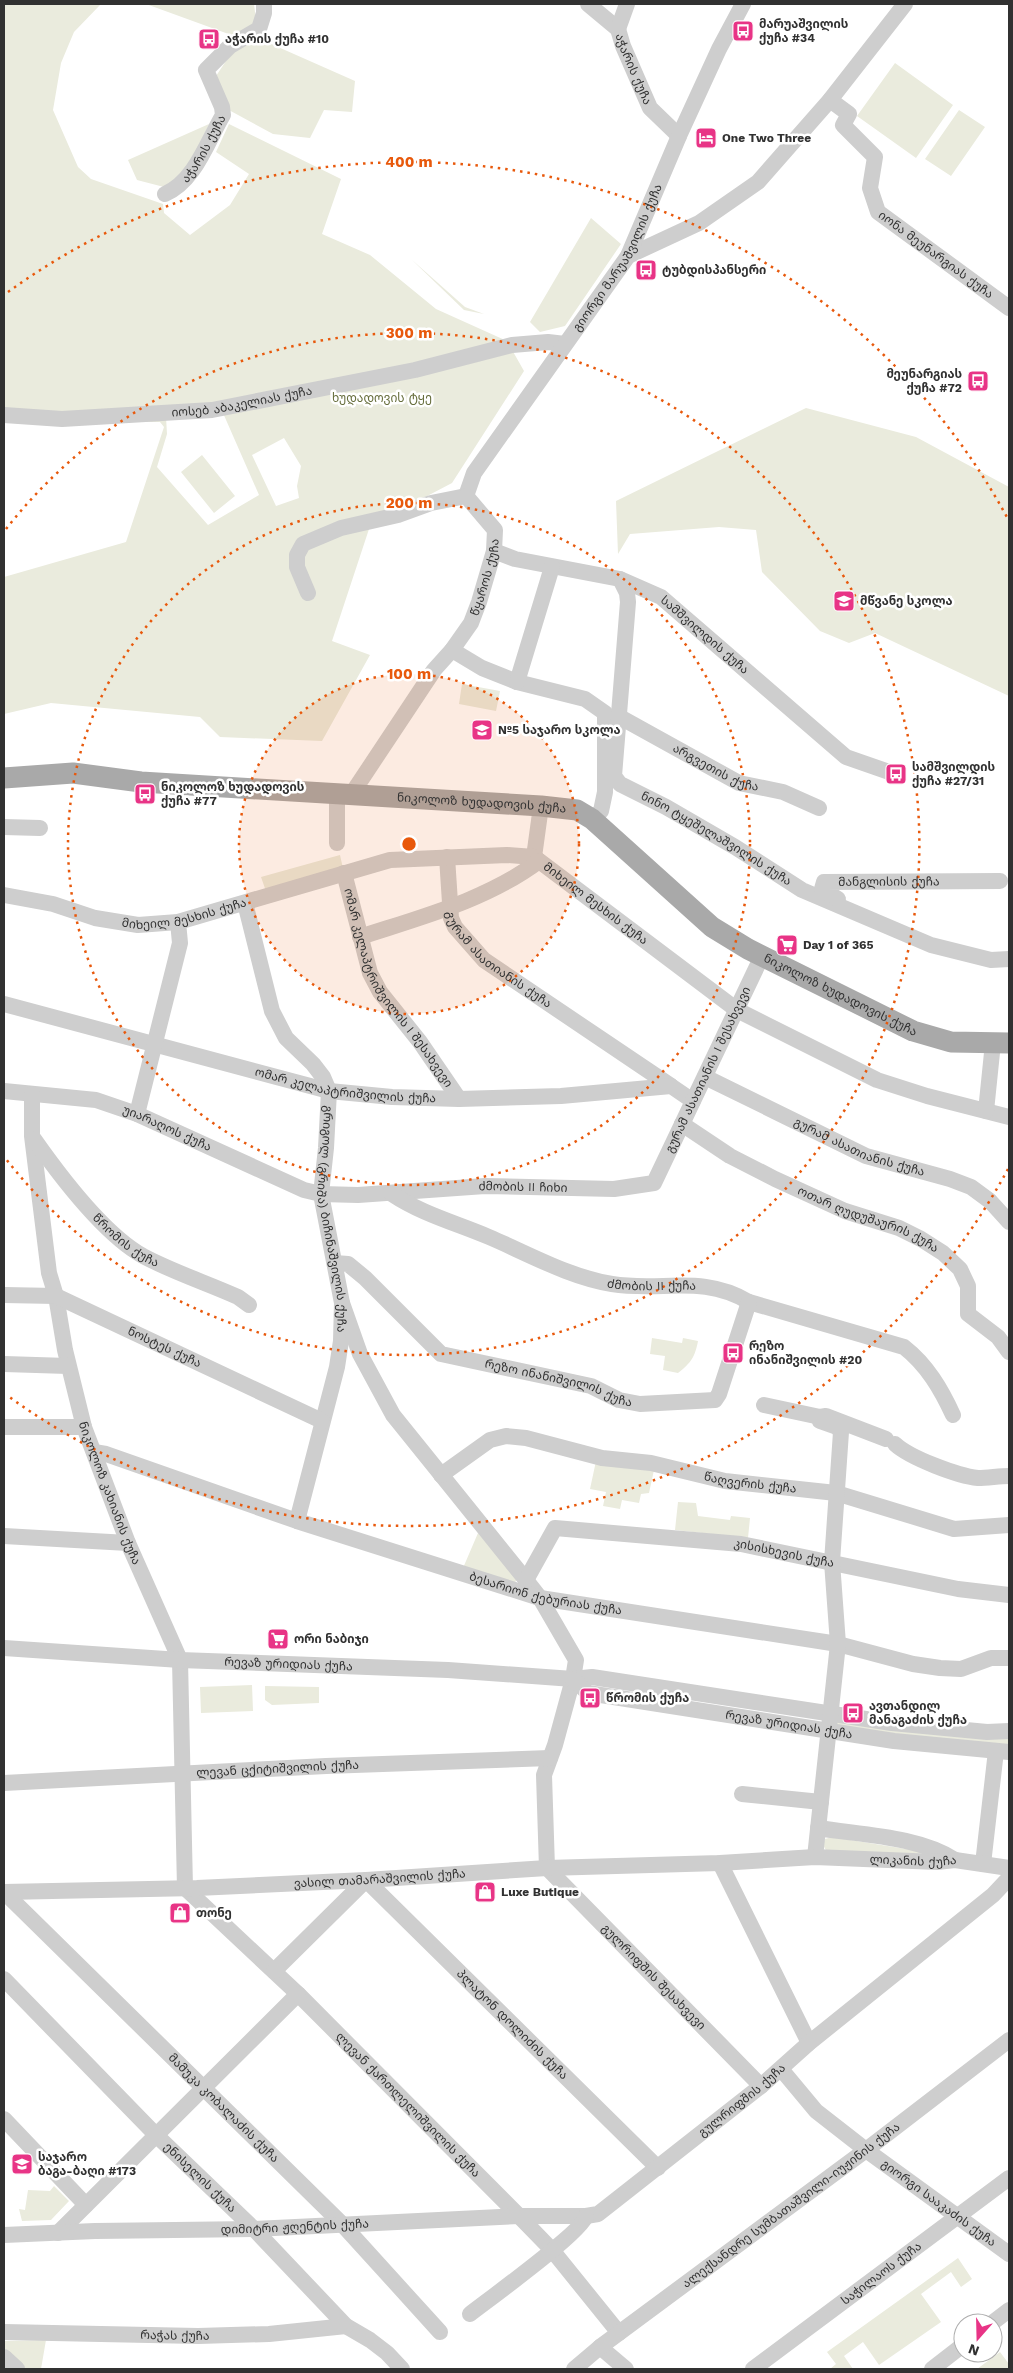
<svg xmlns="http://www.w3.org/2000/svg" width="1013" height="2373" viewBox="0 0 1013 2373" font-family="'Work Sans','Noto Sans Georgian',sans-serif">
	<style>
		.green { fill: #eaebdd; fill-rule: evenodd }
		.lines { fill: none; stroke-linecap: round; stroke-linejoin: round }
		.minor { stroke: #cecece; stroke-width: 16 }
		.major { stroke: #a9a9a9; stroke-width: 21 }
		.ring { fill: none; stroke: #e8590c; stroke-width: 2.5; stroke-dasharray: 2.5 5 }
		.labels { text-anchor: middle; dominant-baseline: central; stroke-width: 5; stroke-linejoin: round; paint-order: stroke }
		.poi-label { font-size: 12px; font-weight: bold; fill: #313131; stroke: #fff; text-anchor: start }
		.street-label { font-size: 12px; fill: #313131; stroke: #fff }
		.park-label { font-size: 12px; fill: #676e3d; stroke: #fff }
		.centre { fill: #e8590c; stroke: #fff; stroke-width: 2.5 }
		.ring-label { font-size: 15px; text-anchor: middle; font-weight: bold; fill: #e8590c; stroke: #fff; stroke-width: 5; stroke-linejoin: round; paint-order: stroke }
	</style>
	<rect width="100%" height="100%" fill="#fff"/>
	<path class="green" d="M4,4H101L74,32L61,63L53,110L78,167L91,179L163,204L164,213L190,235L230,205L249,174L216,152L229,124L341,179L322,234L370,255L436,309L507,341L524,371L452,483L370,526L332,641L370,655L322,741L220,737L200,717L51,703L4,714V577L126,542L164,427L160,422H4ZM223,413L259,495L208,525L157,467L167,434L166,417ZM284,438L301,466L297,486L299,498L276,506L252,455Z
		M146,4H254L257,28L234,36Z
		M260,39L355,81L352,112L324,110L310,138L273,134L227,109L214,79L232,52Z
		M895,63L953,105L916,158L857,116Z
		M959,110L985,127L951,176L925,159Z
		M209,124L184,176L164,187L137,180L128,160Z
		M591,218L621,244L565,326L540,332L530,322Z
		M411,259L465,307L484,314L464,310Z
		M806,408L916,437L1009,487V696L875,633L849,643L820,631L762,572L756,530L719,527L630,534L618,554L616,501Z
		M202,455L235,496L214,513L181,472Z
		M462,684L500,691L496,711L459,704Z
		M340,855L344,873L268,897L261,877Z
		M652,1338L682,1343L683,1338L698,1341C695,1357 691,1363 678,1373L663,1370L665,1356L650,1354Z
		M596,1461L654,1470L649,1493L641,1494L639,1503L622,1500L620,1509L603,1506L606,1492L590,1489Z
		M678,1502L696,1503L698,1516L730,1520L731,1516L750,1518L748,1538L675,1530Z
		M478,1533L518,1579L513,1584L463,1568Z
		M252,1685L253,1711L201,1713L200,1687Z
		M265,1686L319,1687V1703L272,1705L265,1700Z
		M835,1718L1009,1735V1746L833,1728Z
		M832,1837L937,1854L829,1852L825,1849L823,1844L825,1839Z
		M54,2186L69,2201L51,2220L22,2221L19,2209L25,2210L28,2190L50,2191Z
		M958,2258L972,2279L961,2287L951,2272L921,2294L941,2322L879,2365L863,2342L844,2356L853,2369H830L836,2364L827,2352Z
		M46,2340L41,2369H23L4,2351V2341Z
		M1000,2352L1009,2364V2369H977Z"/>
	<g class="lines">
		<g class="minor">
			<path id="s1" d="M588,4L618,29L623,46L650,108L679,136"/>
			<path d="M618,29L627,4"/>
			<path id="s2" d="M830,100L849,114L843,125L875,157L870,188L878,212L1009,308"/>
			<path id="s3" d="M165,194C195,181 207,142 223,115L222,107L206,70L230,46L259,29L264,13V4"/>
			<path d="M628,256L699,223L758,182L830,100L905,4"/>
			<path id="s4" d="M4,415L62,419L212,410L415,370L512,345L548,342L565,344"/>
			<path id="s5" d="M466,496L474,473L628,256L679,136L719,49L743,4"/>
			<path id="s6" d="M494,551L515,559L620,579L661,597L846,757L889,772"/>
			<path id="s7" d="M620,579L627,593L628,602L614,776L620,784L666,807L735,847L802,890L931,945L991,960L1009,959"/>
			<path d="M308,593L297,567V555L303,544L341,528L398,515L431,503L466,496"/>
			<path d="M452,650L482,668L517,682L585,699L605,713V792L601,811L592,819"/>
			<path d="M517,682L552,567"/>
			<path id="s8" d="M618,716L739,783L783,792L819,808"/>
			<path id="s9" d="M351,795L434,670L452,650L471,623L479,602L494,551L495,530L466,496"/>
			<path d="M4,827L40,828"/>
			<path d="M337,843V794"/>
			<path id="s10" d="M447,857L451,918L455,927L484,960L671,1086"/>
			<path d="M534,857L541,806"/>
			<path id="s11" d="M344,873L370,973L380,992L420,1042L459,1099"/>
			<path id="s12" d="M4,895L53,904L95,918L138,925L178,922L390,860L507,855L534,857L737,1010L877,1080L927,1096L1009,1117"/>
			<path id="s13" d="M838,899L822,889L824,882L1000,881"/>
			<path id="s14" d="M245,903L272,1011L286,1038L313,1064L323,1077L329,1091L326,1148L321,1194L342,1303L341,1341L337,1367L297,1521"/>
			<path d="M360,937C421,917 487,900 539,861"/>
			<path id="s15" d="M4,1004L329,1091L392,1097L459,1099L561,1096L671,1086L693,1101"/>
			<path id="s16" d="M705,1077L866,1156L950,1179L971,1187L990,1201L1009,1222"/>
			<path id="s17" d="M4,1091L96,1100L137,1114L304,1190L321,1194L358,1195L485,1186L614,1189L654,1183L762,956"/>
			<path id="s18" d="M32,1094V1136L49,1273L56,1296L65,1350L84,1427L128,1543L180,1660L185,1888"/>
			<path d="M986,1111L993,1043"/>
			<path d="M137,1114L180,943L178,922"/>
			<path id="s19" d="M682,1124L730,1156L775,1179L845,1211L899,1228L921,1239L943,1253L960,1269L968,1286V1314L998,1337L1009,1352"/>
			<path id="s20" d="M34,1139C60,1176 104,1234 143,1256C173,1272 207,1283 238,1297L249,1305"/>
			<path id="s21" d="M392,1194C422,1214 456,1223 489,1237C529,1254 569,1277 612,1284C662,1292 702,1274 749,1302L904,1347C927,1365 941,1389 953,1415"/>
			<path id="s22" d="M335,1263L348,1264L365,1278L441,1354L591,1386L619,1400L640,1404L715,1400L719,1394L749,1302"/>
			<path id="s23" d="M4,1295L56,1296L322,1421"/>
			<path id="s24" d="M342,1303L360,1354L393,1415L526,1580L540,1598L576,1660L573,1679L555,1745L544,1775L547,1868L761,2086"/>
			<path d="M4,1364L68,1366"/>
			<path d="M764,1405L820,1417"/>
			<path d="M4,1427H84"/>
			<path d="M895,1444C910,1458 958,1476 978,1478C988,1478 999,1476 1009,1476"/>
			<path id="s25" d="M94,1452L106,1454L297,1521L540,1598L838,1644L913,1664L940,1668L961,1669L991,1658H1009"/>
			<path id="s26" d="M441,1475L490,1440L506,1436L526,1438L602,1458L651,1463L725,1481L836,1493L954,1529L1009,1525"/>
			<path d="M4,1536L128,1543"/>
			<path id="s27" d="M526,1580L555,1528L741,1544L958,1589L1009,1595"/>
			<path id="s28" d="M4,1648L180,1660L448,1670L573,1679L592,1677L892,1723L987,1732L1009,1731"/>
			<path id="s29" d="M573,1679L588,1693L894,1741L1009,1752"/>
			<path id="s30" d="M4,1783L326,1766L550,1758"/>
			<path d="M742,1794L821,1802"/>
			<path d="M818,1828C861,1835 918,1836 955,1860"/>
			<path d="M815,1857L838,1644L832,1562L841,1432L837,1427L820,1421V1417L826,1416L886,1439"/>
			<path d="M720,1863L809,2043"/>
			<path d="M983,1864L996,1751"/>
			<path id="s31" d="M185,1888L298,1994L519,2216L552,2250L619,2333"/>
			<path id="s32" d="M4,1892L197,1888L366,1880L547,1868L720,1863L815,1857L937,1862L955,1860L1009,1868"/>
			<path id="s33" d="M4,1892L342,2224L440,2332"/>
			<path id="s34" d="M274,1971L366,1880L658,2168"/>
			<path id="s35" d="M4,1979L157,2136L254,2229L346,2326L370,2340L387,2353L402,2369"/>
			<path id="s36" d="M781,2069L816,2111L866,2150L1009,2254"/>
			<path d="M4,2119L86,2205"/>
			<path d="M58,2233L298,1994"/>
			<path id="s37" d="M4,2235L95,2231L254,2229L519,2216H586L598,2214L761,2086L809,2043L993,1895L1009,1878"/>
			<path d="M470,2314C488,2300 583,2231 586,2216"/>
			<path d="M992,2323L1009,2310"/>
			<path id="s38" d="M4,2332L198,2336L269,2334L346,2326"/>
			<path d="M600,2347L626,2369"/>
			<path d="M4,2357L17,2369"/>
			<path id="s39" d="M574,2369L600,2347L866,2150L1009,2040"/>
			<path id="s40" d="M753,2369L1009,2178"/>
			<path d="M932,2369L963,2345"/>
		</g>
		<path class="major" id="s41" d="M4,778L73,773L141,782L541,806L577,810L592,819L712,927L748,949L913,1031L951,1042L1009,1043"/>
	</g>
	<circle cx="409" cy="844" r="170" fill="#e8590c" fill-opacity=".12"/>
	<g class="ring">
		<circle cx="409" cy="844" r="170"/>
		<circle cx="409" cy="844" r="341"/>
		<path d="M6 529A511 511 0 1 1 6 1159"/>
		<path d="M1008 1169A682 682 0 0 1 8 1396M8 292A682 682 0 0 1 1008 519"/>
	</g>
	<defs>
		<g id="bus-square" transform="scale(1.125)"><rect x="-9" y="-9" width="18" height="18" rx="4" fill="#e83486" stroke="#fff"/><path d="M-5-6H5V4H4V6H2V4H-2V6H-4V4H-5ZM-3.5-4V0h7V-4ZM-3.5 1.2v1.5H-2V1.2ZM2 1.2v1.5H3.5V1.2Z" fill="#fff"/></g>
		<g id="hotel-square" transform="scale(1.125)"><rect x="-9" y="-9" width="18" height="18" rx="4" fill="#e83486" stroke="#fff"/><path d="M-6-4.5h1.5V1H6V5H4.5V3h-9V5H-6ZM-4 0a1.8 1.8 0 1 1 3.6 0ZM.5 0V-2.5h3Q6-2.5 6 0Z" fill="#fff"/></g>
		<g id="school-square" transform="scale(1.125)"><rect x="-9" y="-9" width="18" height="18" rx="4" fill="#e83486" stroke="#fff"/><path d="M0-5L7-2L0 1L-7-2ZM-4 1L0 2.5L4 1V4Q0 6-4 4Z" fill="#fff"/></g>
		<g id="supermarket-square" transform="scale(1.125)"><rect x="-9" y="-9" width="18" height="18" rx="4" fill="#e83486" stroke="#fff"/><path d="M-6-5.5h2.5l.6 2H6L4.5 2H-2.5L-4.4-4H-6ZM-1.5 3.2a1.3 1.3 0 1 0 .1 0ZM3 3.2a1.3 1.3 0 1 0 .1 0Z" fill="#fff"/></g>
		<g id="shop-square" transform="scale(1.125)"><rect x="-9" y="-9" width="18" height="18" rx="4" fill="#e83486" stroke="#fff"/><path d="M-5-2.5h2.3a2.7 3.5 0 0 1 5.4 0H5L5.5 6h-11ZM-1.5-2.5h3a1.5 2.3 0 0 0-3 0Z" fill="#fff"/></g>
	</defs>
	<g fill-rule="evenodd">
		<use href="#bus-square" x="743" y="31"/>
		<use href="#bus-square" x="209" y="39"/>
		<use href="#hotel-square" x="706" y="138"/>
		<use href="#bus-square" x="646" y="270"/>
		<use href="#bus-square" x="978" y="381"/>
		<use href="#school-square" x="844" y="601"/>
		<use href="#school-square" x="482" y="730"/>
		<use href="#bus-square" x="896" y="774"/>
		<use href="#bus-square" x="145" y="794"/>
		<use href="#supermarket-square" x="787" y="945"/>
		<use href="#bus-square" x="733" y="1353"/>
		<use href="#supermarket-square" x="278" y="1639"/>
		<use href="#bus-square" x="590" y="1698"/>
		<use href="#bus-square" x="853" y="1713"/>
		<use href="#shop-square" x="485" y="1892"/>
		<use href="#shop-square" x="180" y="1913"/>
		<use href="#school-square" x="22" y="2164"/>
	</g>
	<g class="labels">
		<g class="poi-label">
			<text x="759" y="24">მარუაშვილის<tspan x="759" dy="14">ქუჩა #34</tspan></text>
			<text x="225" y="39">აჭარის ქუჩა #10</text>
			<text x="722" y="138">One Two Three</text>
			<text x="662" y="270">ტუბდისპანსერი</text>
			<text x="962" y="374" text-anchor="end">მეუნარგიას<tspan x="962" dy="14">ქუჩა #72</tspan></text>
			<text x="860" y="601">მწვანე სკოლა</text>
			<text x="498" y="730">№5 საჯარო სკოლა</text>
			<text x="912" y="767">სამშვილდის<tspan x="912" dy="14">ქუჩა #27/31</tspan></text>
			<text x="161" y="787">ნიკოლოზ ხუდადოვის<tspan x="161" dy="14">ქუჩა #77</tspan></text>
			<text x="803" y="945">Day 1 of 365</text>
			<text x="749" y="1346">რეზო<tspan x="749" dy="14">ინანიშვილის #20</tspan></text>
			<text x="294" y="1639">ორი ნაბიჯი</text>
			<text x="606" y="1698">წრომის ქუჩა</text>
			<text x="869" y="1706">ავთანდილ<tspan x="869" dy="14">მანაგაძის ქუჩა</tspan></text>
			<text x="501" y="1892">Luxe Butique</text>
			<text x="196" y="1913">თონე</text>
			<text x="38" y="2157">საჯარო<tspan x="38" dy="14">ბაგა-ბაღი #173</tspan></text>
		</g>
		<g class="street-label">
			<text stroke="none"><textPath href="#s1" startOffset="82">აჭარის ქუჩა</textPath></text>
			<text stroke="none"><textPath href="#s3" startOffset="61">აჭარის ქუჩა</textPath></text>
			<text stroke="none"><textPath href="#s2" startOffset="210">იონა მეუნარგიას ქუჩა</textPath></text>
			<text stroke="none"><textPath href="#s5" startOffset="284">გიორგი მარუაშვილის ქუჩა</textPath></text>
			<text stroke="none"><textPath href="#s4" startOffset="239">იოსებ აბაკელიას ქუჩა</textPath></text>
			<text stroke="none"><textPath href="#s9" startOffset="258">წყაროს ქუჩა</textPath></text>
			<text stroke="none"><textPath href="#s6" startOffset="232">სამშვილდის ქუჩა</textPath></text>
			<text stroke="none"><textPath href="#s8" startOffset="111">არგვეთის ქუჩა</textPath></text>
			<text stroke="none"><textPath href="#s41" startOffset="479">ნიკოლოზ ხუდადოვის ქუჩა</textPath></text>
			<text stroke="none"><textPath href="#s7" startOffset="320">ნინო ტყეშელაშვილის ქუჩა</textPath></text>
			<text stroke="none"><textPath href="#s13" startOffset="91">მანგლისის ქუჩა</textPath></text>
			<text stroke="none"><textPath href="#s12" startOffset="620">მიხეილ მესხის ქუჩა</textPath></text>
			<text stroke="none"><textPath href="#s12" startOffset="185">მიხეილ მესხის ქუჩა</textPath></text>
			<text stroke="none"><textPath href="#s10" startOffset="125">გურამ ასათიანის ქუჩა</textPath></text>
			<text stroke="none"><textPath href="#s11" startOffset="129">ომარ კელაპტრიშვილის I შესახვევი</textPath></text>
			<text stroke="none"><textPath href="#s41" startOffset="899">ნიკოლოზ ხუდადოვის ქუჩა</textPath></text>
			<text stroke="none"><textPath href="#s17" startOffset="796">გურამ ასათიანის I შესახვევი</textPath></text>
			<text stroke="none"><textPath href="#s15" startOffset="352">ომარ კელაპტრიშვილის ქუჩა</textPath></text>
			<text stroke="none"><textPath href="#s17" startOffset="169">უიარაღოს ქუჩა</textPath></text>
			<text stroke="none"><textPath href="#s16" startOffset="170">გურამ ასათიანის ქუჩა</textPath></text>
			<text stroke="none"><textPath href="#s17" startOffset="539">ძმობის II ჩიხი</textPath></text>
			<text stroke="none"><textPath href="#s14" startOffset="340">გრიგოლ (გრიშა) ბიჩინაშვილის ქუჩა</textPath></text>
			<text stroke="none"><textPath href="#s19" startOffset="210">ოთარ ღუდუშაურის ქუჩა</textPath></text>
			<text stroke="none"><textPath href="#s20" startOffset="138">წრომის ქუჩა</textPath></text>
			<text stroke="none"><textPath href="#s21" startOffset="278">ძმობის II ქუჩა</textPath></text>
			<text stroke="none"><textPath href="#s23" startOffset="172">ნოსტეს ქუჩა</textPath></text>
			<text stroke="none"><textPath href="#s22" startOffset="264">რეზო ინანიშვილის ქუჩა</textPath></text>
			<text stroke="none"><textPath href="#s26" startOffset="326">წაღვერის ქუჩა</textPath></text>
			<text stroke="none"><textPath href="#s18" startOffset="409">ნიკოლოზ კახიანის ქუჩა</textPath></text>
			<text stroke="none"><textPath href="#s27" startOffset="290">კისისხევის ქუჩა</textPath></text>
			<text stroke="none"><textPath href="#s25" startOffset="474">ბესარიონ ქებურიას ქუჩა</textPath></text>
			<text stroke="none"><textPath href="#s28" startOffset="285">რევაზ ურიდიას ქუჩა</textPath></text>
			<text stroke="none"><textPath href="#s29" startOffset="224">რევაზ ურიდიას ქუჩა</textPath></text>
			<text stroke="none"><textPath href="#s30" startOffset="274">ლევან ცქიტიშვილის ქუჩა</textPath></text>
			<text stroke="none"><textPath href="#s32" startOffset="910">ლიკანის ქუჩა</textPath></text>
			<text stroke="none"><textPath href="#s32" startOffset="376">ვასილ თამარაშვილის ქუჩა</textPath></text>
			<text stroke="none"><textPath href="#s24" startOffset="795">გულრიფშის შესახვევი</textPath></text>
			<text stroke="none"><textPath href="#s34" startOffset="335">პლატონ დოლიძის ქუჩა</textPath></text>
			<text stroke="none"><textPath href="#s37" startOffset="778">გულრიფშის ქუჩა</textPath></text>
			<text stroke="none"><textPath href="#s31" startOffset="311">ლევან ქართლელიშვილის ქუჩა</textPath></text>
			<text stroke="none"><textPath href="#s33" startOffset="308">მამუკა კობალაძის ქუჩა</textPath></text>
			<text stroke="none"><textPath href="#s35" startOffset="279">ენისელის ქუჩა</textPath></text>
			<text stroke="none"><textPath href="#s36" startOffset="208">გიორგი სააკაძის ქუჩა</textPath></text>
			<text stroke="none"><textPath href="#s39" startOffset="272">ალექსანდრე სუმბათაშვილი-იუჟინის ქუჩა</textPath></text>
			<text stroke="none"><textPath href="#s37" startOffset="291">დიმიტრი ჟღენტის ქუჩა</textPath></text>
			<text stroke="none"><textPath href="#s40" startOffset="160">საჭილაოს ქუჩა</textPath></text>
			<text stroke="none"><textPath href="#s38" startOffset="171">რაჭას ქუჩა</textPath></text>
		</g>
		<g class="park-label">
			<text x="382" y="398">ხუდადოვის ტყე</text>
		</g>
	</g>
	<circle cx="409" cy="844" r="8" class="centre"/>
	<g class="ring-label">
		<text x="409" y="167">400 m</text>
		<text x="409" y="338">300 m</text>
		<text x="409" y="508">200 m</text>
		<text x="409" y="679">100 m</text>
	</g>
	<rect width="1013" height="2373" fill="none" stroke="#313131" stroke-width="10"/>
	<g transform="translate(978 2338) rotate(200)"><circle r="24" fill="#ffffff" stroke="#adadad"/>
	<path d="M0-4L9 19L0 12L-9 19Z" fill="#e83486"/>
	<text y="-8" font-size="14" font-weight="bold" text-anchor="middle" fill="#313131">N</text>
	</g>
</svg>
